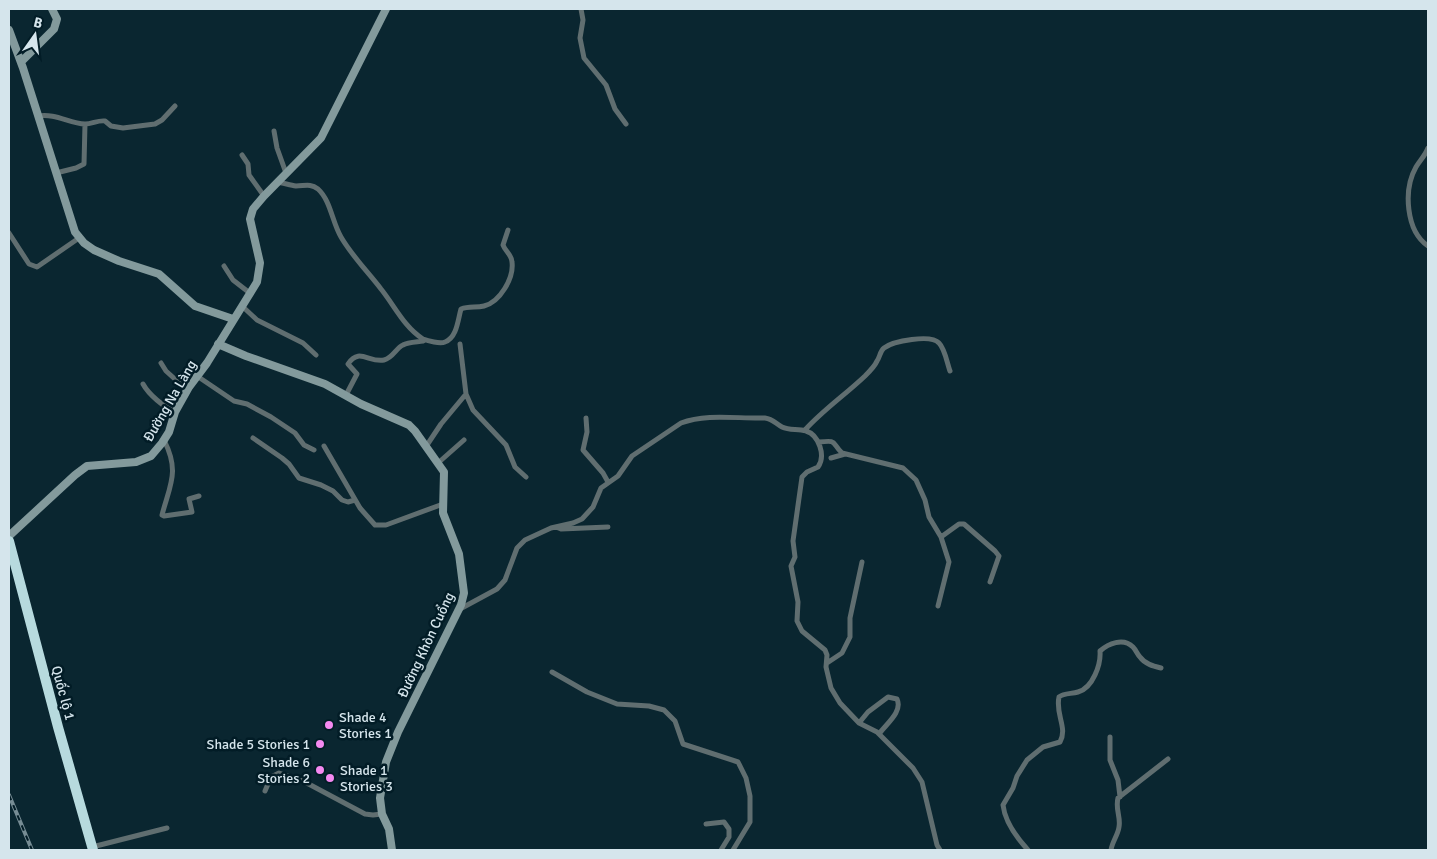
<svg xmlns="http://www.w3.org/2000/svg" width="1437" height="859" viewBox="0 0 1437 859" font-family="Signika,sans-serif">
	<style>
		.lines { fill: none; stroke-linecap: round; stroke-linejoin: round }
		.street { stroke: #606e70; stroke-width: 5 }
		.secondary { stroke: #839a9c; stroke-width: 8 }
		.highway { stroke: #b7dade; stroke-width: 10 }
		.rail-casing { stroke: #768c94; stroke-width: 4 }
		.rail { stroke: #021c26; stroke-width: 2; stroke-dasharray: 5.5; stroke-linecap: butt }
		.poi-dot { fill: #f489f0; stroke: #021c26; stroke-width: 2 }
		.labels { text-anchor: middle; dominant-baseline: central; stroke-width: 5; stroke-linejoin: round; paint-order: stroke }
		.street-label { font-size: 14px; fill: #d5e5ec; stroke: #021c26 }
		.poi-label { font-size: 14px; fill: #d5e5ec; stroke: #021c26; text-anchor: start }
	</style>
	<rect width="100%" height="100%" fill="#0a2630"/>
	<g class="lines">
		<path class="street" d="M581,9L583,20L580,38L584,58L606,85L615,109L626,124
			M38,116C55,113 69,123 85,124C92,124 98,120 105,121L111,126L123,128L155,124L162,120L175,106
			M274,131L277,148L286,173
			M1428,148C1425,156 1420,160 1416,167C1403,190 1406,231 1428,246
			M242,155L248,164L249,175L264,196
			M56,173L76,168L84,164L85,124
			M277,182C283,183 290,185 296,186C305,186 310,183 318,189C331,201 332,222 341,237C352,256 368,272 381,289C394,305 404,327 423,339C428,341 440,344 445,342C457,338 458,319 461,309C469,306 476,308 484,306C500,302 514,278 512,262C512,255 505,251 503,245L508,230
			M9,233L29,264L37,267L79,238
			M224,266L233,280L251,294
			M242,306L257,320L303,343L316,355
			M161,363L166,371L187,390
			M197,376L234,401L247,404L271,417L295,433L304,445L314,450
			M143,384C149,395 164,407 175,412
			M466,394L473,410L506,445L515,467L526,477
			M346,395L357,374L348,364C359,347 369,363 384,360C393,358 396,348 403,345C408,342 417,342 423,341L425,340
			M586,418L587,432L583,450L603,473L608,482
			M805,430C823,410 845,395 865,376C869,372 875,366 877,361C880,357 880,351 884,348C893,341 931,334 939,343C945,349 947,363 950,371
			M253,438L282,458L289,464L299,478L321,485L333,491L342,500L348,502L355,500
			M164,440C180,472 170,484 162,515L164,516L192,512L189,499L199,496
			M819,442C838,440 831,442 842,453L903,468L916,480L925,500L929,517L941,537L949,562L938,606
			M427,445L441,424L466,394L460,344
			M324,446L360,508L375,525H386L443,504
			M831,458L845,454
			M438,463L464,440
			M556,527L561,529L608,527
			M941,537L959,524H964L995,551L999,556L990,582
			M460,609L497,589L505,580L517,548L525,540L551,528L573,523L582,519L593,507L601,488L618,476L632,456L681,423C707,413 738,419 765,418C773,419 776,424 782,427C790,431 798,428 806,431C819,435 826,456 818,467L807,472L802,477L793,541L795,557L791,566L798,602L797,621L802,631L825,650L827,655L826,667L831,688L840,703L859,723L877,732L913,768L922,782L937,845L940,850
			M827,663L842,653L850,637V618L862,562
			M552,672L587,692L617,704L649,706L664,710L675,721L683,744L738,762L746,778L750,796V822L733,850
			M859,723L868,712L888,697L897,699C903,712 886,724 879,734
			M1110,737V760L1118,780L1120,797
			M265,791L271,777L279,773L303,781L365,814L373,815L382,814
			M706,824L724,822L729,829V837L721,850
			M92,847L167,828
			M1028,850C1016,837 1005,822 1003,805L1013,788L1017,776L1027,760L1043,747L1060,742C1068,728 1055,714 1059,697C1064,693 1071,694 1078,692C1093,688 1101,664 1100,651C1108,644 1123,637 1133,647C1136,650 1137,654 1140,657C1145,664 1153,666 1161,668
			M1111,850C1112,842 1118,835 1119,827C1121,817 1115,809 1118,798L1168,759"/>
		<path class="secondary" d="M9,30L23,68L75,232L84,243L94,250L119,261L159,274L195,306L233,319
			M21,62L54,29L57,19L52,9
			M218,344L246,356L325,384L361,404L409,425L415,431L444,472L443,513L459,554L464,593L461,605L398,732L386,762L380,798L382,814L389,829L392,850
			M9,536L75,475L87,466L136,462L151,456L162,443L169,432L175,412L189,387L207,363L257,282L260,263L250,219L253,209L264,196L321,138L386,9"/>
		<path class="highway" d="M9,541L58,727L93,850"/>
		<g class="rail-casing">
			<path id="rail" d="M9,795L32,850"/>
		</g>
		<use href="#rail" class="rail"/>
	</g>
	<g class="poi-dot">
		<circle cx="329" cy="725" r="5"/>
		<circle cx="320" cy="744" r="5"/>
		<circle cx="320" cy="770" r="5"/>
		<circle cx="330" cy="778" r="5"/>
	</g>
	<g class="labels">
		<g class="street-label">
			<text transform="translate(170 401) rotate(-60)">Đường Na Làng</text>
			<text transform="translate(426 645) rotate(-65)">Đường Khòn Cuổng</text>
			<text transform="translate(63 693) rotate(75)">Quốc lộ 1</text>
		</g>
		<g class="poi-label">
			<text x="339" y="717">Shade 4<tspan x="339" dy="16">Stories 1</tspan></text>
			<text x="310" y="744" text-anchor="end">Shade 5 Stories 1</text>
			<text x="310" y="762" text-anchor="end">Shade 6<tspan x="310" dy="16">Stories 2</tspan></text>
			<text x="340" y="770">Shade 1<tspan x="340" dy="16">Stories 3</tspan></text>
		</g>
	</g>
	<rect width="1437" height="859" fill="none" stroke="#d5e5ec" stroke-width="20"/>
	<g transform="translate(35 35) rotate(14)" stroke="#021c26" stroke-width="4" paint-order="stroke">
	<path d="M0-4L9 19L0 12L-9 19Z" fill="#d5e5ec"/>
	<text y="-8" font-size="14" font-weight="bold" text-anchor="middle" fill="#d5e5ec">B</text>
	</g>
</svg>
